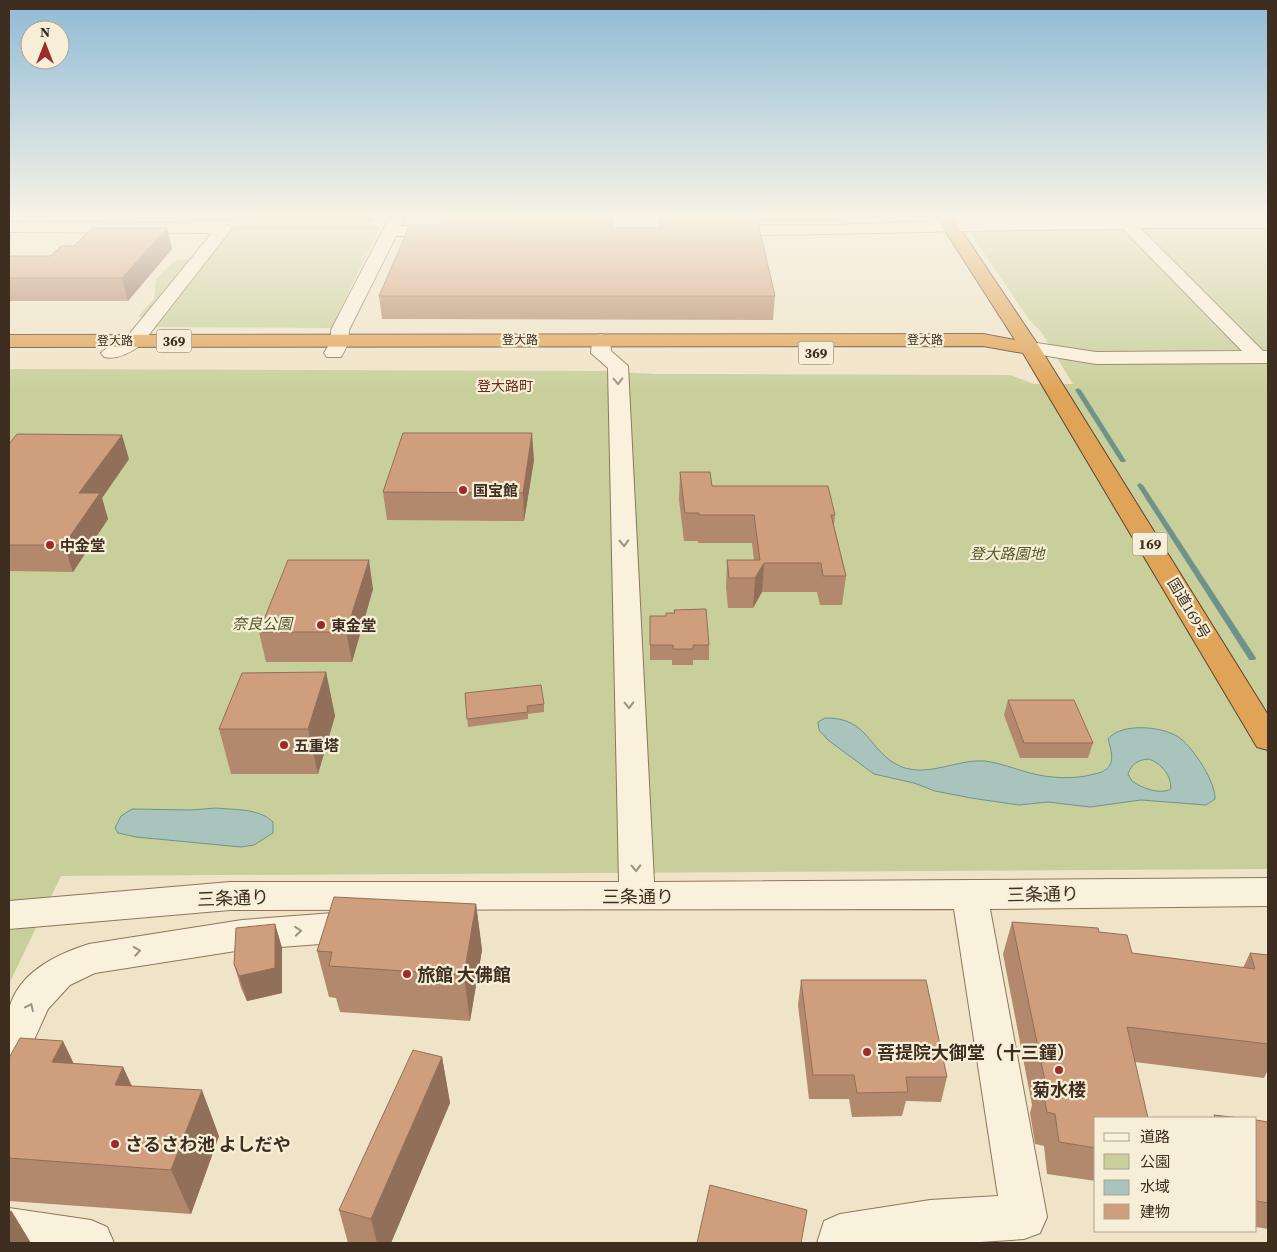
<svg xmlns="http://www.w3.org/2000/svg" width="1277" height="1252" viewBox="0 0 1277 1252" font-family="'Source Serif 4','Noto Sans JP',serif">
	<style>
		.green { fill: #c9cf9b }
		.water { fill: #a9c4bc; stroke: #6f938a; fill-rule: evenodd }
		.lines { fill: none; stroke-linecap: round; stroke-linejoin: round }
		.stream { fill: #6f938a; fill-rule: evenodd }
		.minor-casing { stroke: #8d765c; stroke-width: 2 }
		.highway-casing { stroke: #5b4430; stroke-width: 2 }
		.minor { fill: #faf1dc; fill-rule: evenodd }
		.highway { fill: #e0a458; fill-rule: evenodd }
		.wall { fill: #b2896c }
		.shaded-wall { fill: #916f58 }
		.building { fill: #cf9f7d; stroke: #916f58 }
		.oneway { stroke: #9c907e }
		.poi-dot { fill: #9e2a2b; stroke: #f7eed8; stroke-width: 2 }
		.labels { text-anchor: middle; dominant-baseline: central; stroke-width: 4.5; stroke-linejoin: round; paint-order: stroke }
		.far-street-label { font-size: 12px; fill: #3d2e20; stroke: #f7eed8 }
		.shield { fill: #f7eed8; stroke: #756857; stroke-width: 1 }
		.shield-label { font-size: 14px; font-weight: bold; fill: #3d2e20 }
		.far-neighbourhood-label { font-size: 14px; fill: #6b2e1e; stroke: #f7eed8 }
		.poi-label { font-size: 15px; font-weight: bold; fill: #3d2e20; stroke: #f7eed8; text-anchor: start }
		.park-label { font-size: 15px; font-style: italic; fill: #4d5a26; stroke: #f7eed8 }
		.street-label { font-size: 15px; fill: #3d2e20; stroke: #f7eed8 }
		.near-street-label { font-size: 18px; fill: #3d2e20; stroke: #f7eed8 }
		.near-poi-label { font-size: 18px; font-weight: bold; fill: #3d2e20; stroke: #f7eed8; text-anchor: start }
	</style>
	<rect width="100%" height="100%" fill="#f0e4c8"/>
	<path class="green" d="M960,218H1013L1024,227H1268V869L61,876L9,984V369L602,371L655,374L1010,375L1034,384H1073L1042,333L1028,318Z
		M231,226H381L331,328L153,327L161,316L138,317L154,299L156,279L174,261L193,258Z"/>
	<path class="water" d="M825,718C870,717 868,753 902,767C929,777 957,759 985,761C1000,763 1015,769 1030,773C1049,778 1074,780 1094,774C1100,773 1106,771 1110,765C1114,757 1110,746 1108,739C1121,722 1166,726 1181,739C1194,749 1216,783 1215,799L1206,805L1141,800L1090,807L1048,802L1019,805L971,798L935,791L914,783L874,774L828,740L819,730L818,722ZM1149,759C1162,764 1171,775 1171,789C1159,795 1142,788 1132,781L1128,774C1132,763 1138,760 1149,759Z
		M216,808C234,810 259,808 273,822V833L254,845L241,847L136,837L118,833L115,828L121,816L132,809L191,810Z"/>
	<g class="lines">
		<path class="stream" d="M1078,388L1081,390L1126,461L1125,462H1121L1120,461L1075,390Z
			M1140,483L1143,485L1256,658L1255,660H1249L1248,658L1137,485Z"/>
		<g class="minor-casing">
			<path id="minor" d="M389,218H405L401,226H444L452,231L444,236H396L349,330C349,341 347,348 341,357H327L324,353L331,341V330Z
				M1268,218V228H1140L1263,351H1268V363L1096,364L1023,352L1020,348L1023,344L1030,342L1096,352L1242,351L1123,229C989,229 856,235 722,235L714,230L722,225H837L962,220Z
				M9,222L224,223L232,228L141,345C130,353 117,360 104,357L101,353C107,346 120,343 127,337L212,233L9,232Z
				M601,334L608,336L610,340L611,351L628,366L654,882L1268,878V906L990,909L1047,1217L1040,1233L1024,1239L965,1243H817L824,1221L840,1214L930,1200L998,1196L954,909L230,910L9,929V901L230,882H619L608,368L591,353L592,340L594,336Z
				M360,911L373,916L378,926L373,936L360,941L242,950L95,973L70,985L48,1009L23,1064L9,1069C9,1052 5,1026 9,1010C17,973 57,954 89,944L242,920Z
				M9,1208L91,1220L107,1227L114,1243H9Z"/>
		</g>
		<g class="highway-casing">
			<path id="highway" d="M937,218H953L1040,348L1268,715V750L1257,747L1023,353L983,346L9,347V335L983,334L1015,340Z"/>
		</g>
		<use href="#minor" class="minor"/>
		<use href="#highway" class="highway"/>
	</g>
	<path class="wall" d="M192,218H374L372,222L192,221Z
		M443,218H614L612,228H660L659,218H841L840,222L758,223L775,296L773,320L382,319L379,296L440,225Z
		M167,228L172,249L128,301H9V256H51L74,246Z
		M9,444L129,459L102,498L108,519L73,572L9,571Z
		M534,460L524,521L387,520L383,492Z
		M680,472L712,486L835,515L834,526L846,576L842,605H820L817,592H762L753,608H728L726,588L727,560H754L752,543H698V541H684L679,500Z
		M373,589L352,662H266L259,632Z
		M674,610L709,645V660H693V665H672V660H650V616H666L674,613Z
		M326,672L335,716L318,774H231L219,729Z
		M465,693L544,704V712L528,714V719L468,727Z
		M1008,700L1093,743L1088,758H1020L1004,715Z
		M476,904L482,950L470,1021L340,1012L336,998L329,997L317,951Z
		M1012,922L1099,932L1132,953L1243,968L1250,953L1268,955V1070L1264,1078L1135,1062L1096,1118V1181L1047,1174L1044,1146L1035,1144L1030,1113L1032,1105L1003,954Z
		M275,924L282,948V993L247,1001L241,988L234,964Z
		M801,980L947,1077L941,1102L906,1101L902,1116L852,1117L849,1099H809L798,1005Z
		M442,1057L450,1103L391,1243H348L339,1210Z
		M9,1058L123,1067L132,1086L219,1136L191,1214L9,1201Z
		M1256,1120L1268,1122V1229L1256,1227Z"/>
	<path class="shaded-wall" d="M167,228L172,249L128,301L122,278Z
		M532,433L534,460L524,521L523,493Z
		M122,435L129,459L102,498L108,519L73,572L64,545L79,493Z
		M369,560L373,589L352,662L346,632Z
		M764,563L762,592L753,608L755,578Z
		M326,672L335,716L318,774L308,729Z
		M476,904L482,950L470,1021L464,975Z
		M275,924L282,948V993L247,1001L239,976Z
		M63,1041L85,1087L52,1062Z
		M442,1057L450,1103L391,1243H377L371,1219Z
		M123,1067L143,1112L115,1085Z
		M202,1090L219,1136L191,1214L171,1170Z
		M11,1210L31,1243H9V1213Z"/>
	<path class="building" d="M443,218H612V228H661L660,218H757L775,296H379L410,225H440Z
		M92,228H167L122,278H9V256H51L61,246H74Z
		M403,433H532L523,493L383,492Z
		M17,434L122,435L79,493H100L64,545H9V444Z
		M680,472H710L712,486H828L835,515H831L846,576H823L821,563H764L755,578H729L727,560H760L754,515H699V513H685Z
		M288,560H369L346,632H259Z
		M706,609L709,645H693V649H673V645H650V616H666V613H675L674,610Z
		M326,672L308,729H219L242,673Z
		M541,685L544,704L527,706L528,712L467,719L465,693Z
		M1008,700H1074L1093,743H1024Z
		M334,897L476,904L464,975L329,966L332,952L317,951Z
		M1012,922L1098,928L1099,932L1127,935L1132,953L1255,969L1250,953L1268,955V1044L1127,1027L1148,1118H1096V1148L1059,1142L1055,1114L1047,1112L1041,1081H1045Z
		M275,924V968L239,976L234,964L236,928Z
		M801,980H926L947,1077H906L908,1092L857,1093L854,1075H813Z
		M20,1038L63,1041L52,1062L123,1067L115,1085L202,1090L171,1170L9,1158V1058Z
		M413,1050L442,1057L371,1219L339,1210Z
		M1214,1115L1240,1118H1215Z
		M1256,1120L1268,1122V1203L1256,1201Z
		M710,1185L807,1210L801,1243H697Z"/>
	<defs><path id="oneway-chevron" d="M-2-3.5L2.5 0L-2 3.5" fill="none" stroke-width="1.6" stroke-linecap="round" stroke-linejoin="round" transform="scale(1.25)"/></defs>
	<g class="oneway">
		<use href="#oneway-chevron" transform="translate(618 381) rotate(88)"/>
		<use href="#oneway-chevron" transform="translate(624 543) rotate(88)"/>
		<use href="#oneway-chevron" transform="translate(629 705) rotate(88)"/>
		<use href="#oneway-chevron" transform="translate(636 868) rotate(88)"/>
		<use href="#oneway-chevron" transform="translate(298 931) rotate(-5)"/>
		<use href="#oneway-chevron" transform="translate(137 951) rotate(-9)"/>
		<use href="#oneway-chevron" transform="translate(30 1007) rotate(-65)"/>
	</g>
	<linearGradient id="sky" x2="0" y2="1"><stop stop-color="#8fbad6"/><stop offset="0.55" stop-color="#f8f3e6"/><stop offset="1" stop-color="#f8f3e6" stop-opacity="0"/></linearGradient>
	<rect width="1277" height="393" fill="url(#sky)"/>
	<g class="poi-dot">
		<circle cx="463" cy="490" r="5"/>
		<circle cx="50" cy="545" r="5"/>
		<circle cx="321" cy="625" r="5"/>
		<circle cx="284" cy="745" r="5"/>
		<circle cx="407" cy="974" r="5"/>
		<circle cx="867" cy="1052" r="5"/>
		<circle cx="1059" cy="1070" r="5"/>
		<circle cx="115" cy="1144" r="5"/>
	</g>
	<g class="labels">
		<g class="far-street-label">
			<text x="520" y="340">登大路</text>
			<text x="925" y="340">登大路</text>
			<text x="115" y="341">登大路</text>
		</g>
		<g class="shield">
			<rect x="156.5" y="329.5" width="35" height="23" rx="4"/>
			<rect x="798.5" y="341.5" width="35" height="23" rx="4"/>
			<rect x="1132.5" y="532.5" width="35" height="23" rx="4"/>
		</g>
		<g class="shield-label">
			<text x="174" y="341">369</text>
			<text x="816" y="353">369</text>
			<text x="1150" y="544">169</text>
		</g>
		<g class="far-neighbourhood-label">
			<text x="505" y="386">登大路町</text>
		</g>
		<g class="poi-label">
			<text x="473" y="490">国宝館</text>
			<text x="60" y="545">中金堂</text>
			<text x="331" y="625">東金堂</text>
			<text x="294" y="745">五重塔</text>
		</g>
		<g class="park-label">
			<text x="1007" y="553">登大路園地</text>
			<text x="262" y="623">奈良公園</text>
		</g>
		<g class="street-label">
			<text transform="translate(1189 608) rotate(59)">国道169号</text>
		</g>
		<g class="near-street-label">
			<text transform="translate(1043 894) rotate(-1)">三条通り</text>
			<text x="638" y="896">三条通り</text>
			<text transform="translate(233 898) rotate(-2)">三条通り</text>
		</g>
		<g class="near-poi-label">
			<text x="417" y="974">旅館 大佛館</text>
			<text x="877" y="1052">菩提院大御堂（十三鐘）</text>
			<text x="1059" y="1089" text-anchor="middle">菊水楼</text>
			<text x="125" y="1144">さるさわ池 よしだや</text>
		</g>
	</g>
	<rect width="1277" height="1252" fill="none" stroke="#3d2e20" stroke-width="20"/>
	<rect x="1094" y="1117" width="162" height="115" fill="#f7eed8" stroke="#ada18e"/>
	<rect x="1104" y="1133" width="25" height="8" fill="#faf1dc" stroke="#ada18e"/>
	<text x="1140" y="1142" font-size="15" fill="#3d2e20">道路</text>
	<rect x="1104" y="1154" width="25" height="15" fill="#c9cf9b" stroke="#ada18e"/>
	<text x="1140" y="1167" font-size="15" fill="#3d2e20">公園</text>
	<rect x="1104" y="1180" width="25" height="15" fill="#a9c4bc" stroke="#ada18e"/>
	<text x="1140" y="1192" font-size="15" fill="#3d2e20">水域</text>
	<rect x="1104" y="1204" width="25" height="15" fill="#cf9f7d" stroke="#ada18e"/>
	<text x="1140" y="1217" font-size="15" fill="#3d2e20">建物</text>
	<g transform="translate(45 45)"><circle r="24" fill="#f7eed8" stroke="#ada18e"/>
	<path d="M0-4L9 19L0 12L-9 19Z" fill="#9e2a2b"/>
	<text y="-8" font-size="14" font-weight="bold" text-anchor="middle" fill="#3d2e20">N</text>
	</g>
</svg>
